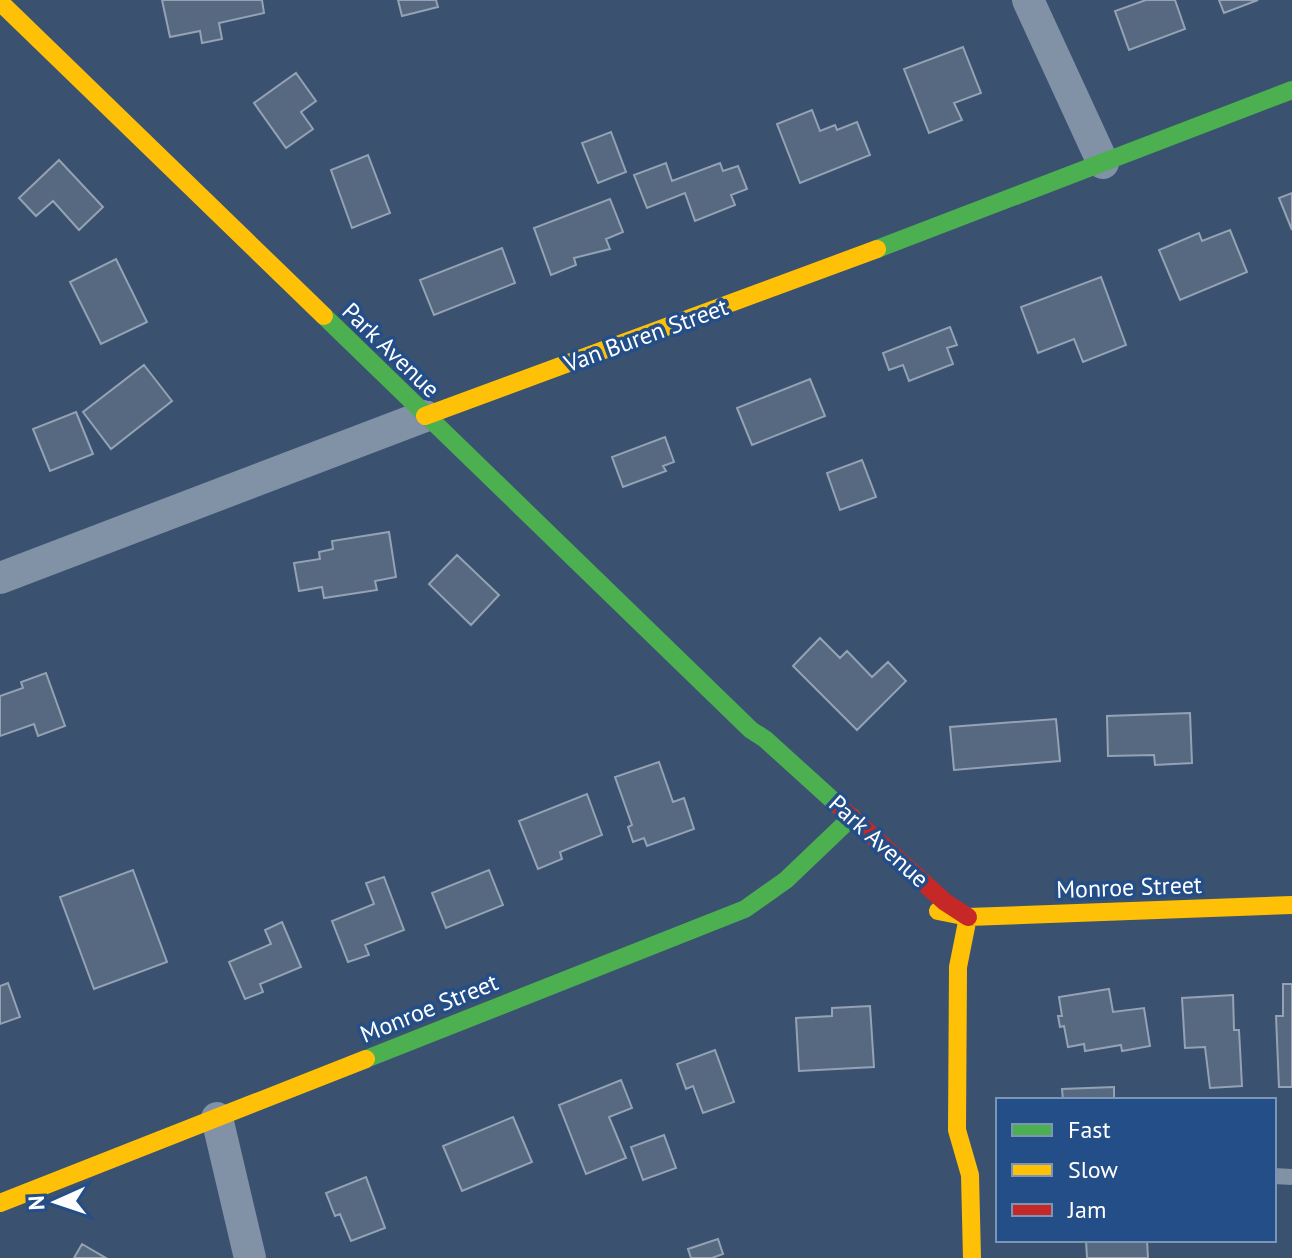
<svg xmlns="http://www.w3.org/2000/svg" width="1292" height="1258" viewBox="0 0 1292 1258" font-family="'PT Sans',sans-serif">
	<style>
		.building { fill: #566980; stroke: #94a2b4; stroke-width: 2 }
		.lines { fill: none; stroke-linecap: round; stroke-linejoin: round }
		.lane { stroke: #8191a6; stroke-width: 16 }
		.street { stroke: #8191a6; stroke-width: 32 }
		.fast { stroke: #4caf50; stroke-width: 18 }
		.slow { stroke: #ffc107; stroke-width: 18 }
		.jam { stroke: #c62828; stroke-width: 18 }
		.labels { text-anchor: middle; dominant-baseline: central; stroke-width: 7; stroke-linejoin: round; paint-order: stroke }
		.street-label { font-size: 24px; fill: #fff; stroke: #234e87 }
	</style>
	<rect width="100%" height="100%" fill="#3a5270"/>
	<path class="building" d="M162,0H262L264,13L219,23L222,39L202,43L200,31L170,37Z
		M398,0H436L438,7L402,16Z
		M1146,0H1175L1185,29L1129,50L1115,11Z
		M1219,0H1258L1224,13Z
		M963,47L981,93L954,103L962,120L929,133L904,69Z
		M296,73L316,101L301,112L313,129L286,148L254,103Z
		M812,110L820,131L835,125L837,130L857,122L870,155L800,183L777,124Z
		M611,132L626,172L598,183L582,143Z
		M368,155L390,213L352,228L331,170Z
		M59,160L103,207L79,230L53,201L36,216L19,198Z
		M666,163L672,181L720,163L723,171L738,166L747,189L731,195L735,205L695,221L685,193L647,208L634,175Z
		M1292,193V230L1279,198Z
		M610,199L623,232L606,239L610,249L574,258L576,265L551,275L534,228Z
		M1230,230L1247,272L1180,300L1159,250L1199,233L1202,241Z
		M502,248L515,283L434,315L420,280Z
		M116,259L147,322L101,344L70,282Z
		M1101,277L1126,345L1083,362L1074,339L1038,353L1021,307Z
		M950,327L957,345L947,348L953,364L909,381L903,365L889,370L883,353Z
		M144,365L172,401L111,449L83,412Z
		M810,379L825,416L752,445L737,408Z
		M76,412L93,454L50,471L33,429Z
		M665,437L674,462L663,466L666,471L623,487L612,457Z
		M862,460L876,497L840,510L827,473Z
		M389,532L396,577L375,581L377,590L324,598L322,587L299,591L294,563L320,559L319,552L333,549L332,541Z
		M457,555L499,595L471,625L429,584Z
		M820,638L840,658L847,651L872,677L888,662L906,681L857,730L793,666Z
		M46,673L65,726L38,736L34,724L0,736V696L23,688L21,682Z
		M1190,713L1192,763L1155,765L1154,755L1108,756L1107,716Z
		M1056,719L1060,761L954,770L950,727Z
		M659,762L673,802L684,798L694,829L647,846L644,838L633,842L628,827L632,825L615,777Z
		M587,794L602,835L560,852L562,859L538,869L519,821Z
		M133,870L167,962L94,989L60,897Z
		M489,870L503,905L446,928L432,893Z
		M384,877L404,930L365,945L369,955L348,962L332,921L374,904L366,883Z
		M282,922L301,967L260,984L263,992L245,999L229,962L271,944L265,930Z
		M8,983L20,1017L0,1024V986Z
		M1283,984H1292V1087H1279L1276,1016H1283Z
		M1109,989L1113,1012L1144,1008L1150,1046L1122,1051L1121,1045L1085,1051L1084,1044L1068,1047L1064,1026L1060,1027L1058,1016H1062L1059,997Z
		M1233,995L1234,1030H1239L1242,1086L1210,1088L1205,1047L1185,1048L1182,998Z
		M870,1006L874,1067L799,1071L796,1018L832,1016V1008Z
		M715,1050L734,1102L703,1113L693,1086L686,1089L677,1064Z
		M621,1080L632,1108L609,1117L626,1158L586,1174L559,1105Z
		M1114,1087V1100H1063L1062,1089Z
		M513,1117L532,1162L462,1191L443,1146Z
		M664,1135L676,1168L643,1180L631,1147Z
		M366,1177L385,1228L351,1241L340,1214L335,1216L326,1193Z
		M718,1239L723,1254L712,1258H691L688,1249Z
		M1086,1240H1147L1148,1258H1087Z
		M82,1244L106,1258H74Z"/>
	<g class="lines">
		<path class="lane" d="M1274,1176L1292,1177"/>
		<path class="street" d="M1028,0L1103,163
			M0,578L425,416
			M217,1118L250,1258"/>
		<path class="fast" d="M877,249L1292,90
			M324,316L751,730L765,739L839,806
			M366,1059L745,909L786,880L852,817"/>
		<path class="slow" d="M0,2L324,316
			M425,416L877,249
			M938,911L968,917L1292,905
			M968,917L958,967L957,1130L970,1175L972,1258
			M0,1203L366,1059"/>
		<path class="jam" d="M839,806L945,902L968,917"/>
	</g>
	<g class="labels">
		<g class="street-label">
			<text transform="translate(646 335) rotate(-20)">Van Buren Street</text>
			<text transform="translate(391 350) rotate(44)">Park Avenue</text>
			<text transform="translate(879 841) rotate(42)">Park Avenue</text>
			<text transform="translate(1129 887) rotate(-2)">Monroe Street</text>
			<text transform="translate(429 1008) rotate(-22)">Monroe Street</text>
		</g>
	</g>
	<rect x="996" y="1098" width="280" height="144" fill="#234e87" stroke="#7b95b7" stroke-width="2"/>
	<rect x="1012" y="1124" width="40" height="12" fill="#4caf50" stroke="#7b95b7" stroke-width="2"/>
	<text x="1068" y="1138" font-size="24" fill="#ffffff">Fast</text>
	<rect x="1012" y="1164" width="40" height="12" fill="#ffc107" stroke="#7b95b7" stroke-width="2"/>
	<text x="1068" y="1178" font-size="24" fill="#ffffff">Slow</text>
	<rect x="1012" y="1204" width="40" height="12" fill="#c62828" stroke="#7b95b7" stroke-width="2"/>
	<text x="1068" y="1218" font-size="24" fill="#ffffff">Jam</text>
	<g transform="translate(56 1202) rotate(267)" stroke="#234e87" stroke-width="6" paint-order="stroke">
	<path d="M0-6L14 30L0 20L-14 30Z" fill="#ffffff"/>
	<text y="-12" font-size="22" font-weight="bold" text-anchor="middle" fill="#ffffff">N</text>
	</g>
</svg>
